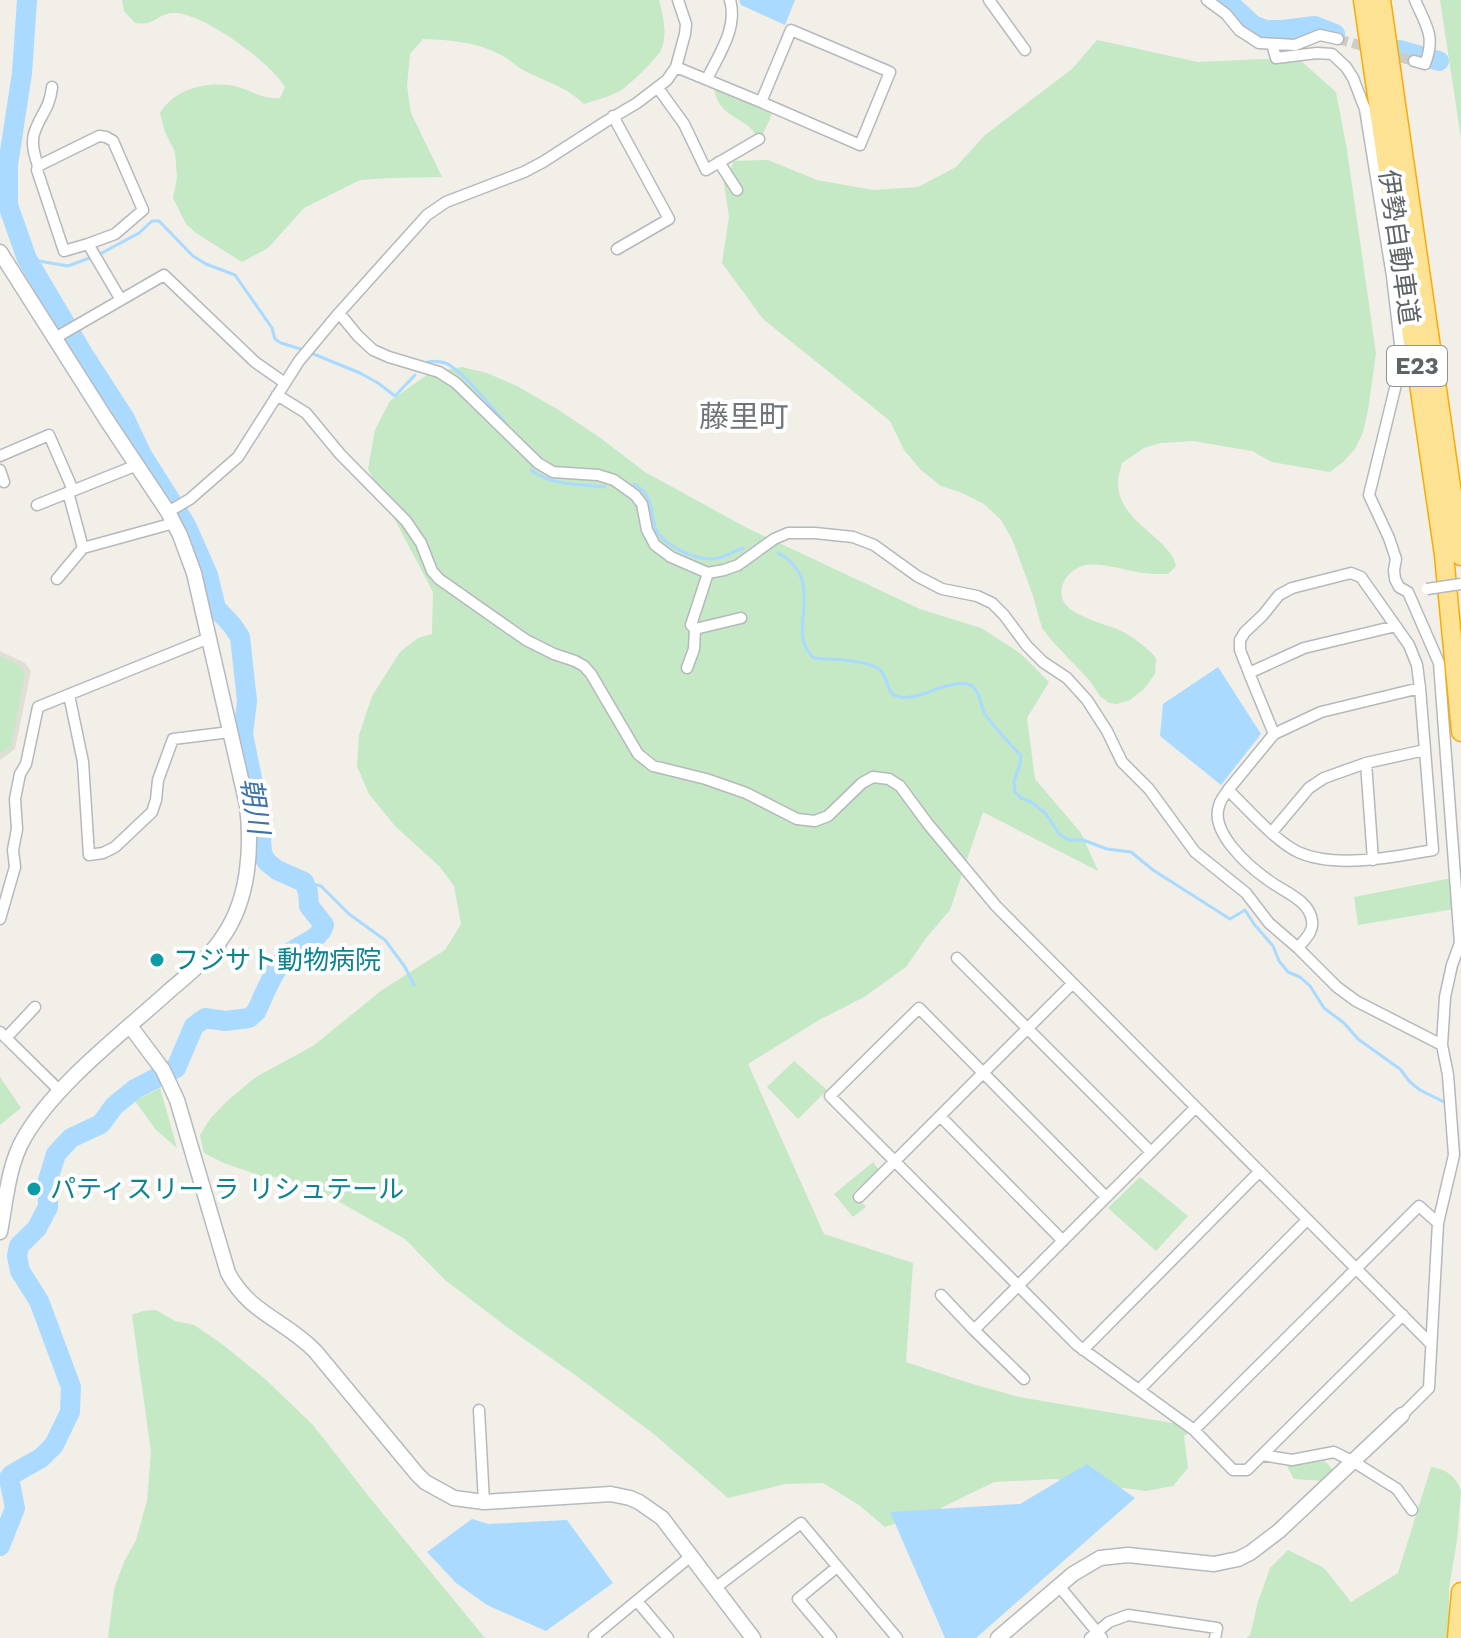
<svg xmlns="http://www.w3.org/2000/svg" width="1461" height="1638" viewBox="0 0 1461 1638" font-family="'Work Sans','Noto Sans JP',sans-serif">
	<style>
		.education { fill: #e1ded6 }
		.green { fill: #c5e8c5 }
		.water { fill: #aadaff }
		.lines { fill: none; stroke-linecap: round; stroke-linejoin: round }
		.stream { stroke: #aadaff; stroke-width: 3 }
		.river { stroke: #aadaff; stroke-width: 20 }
		.street-tunnel { stroke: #ccccc8; stroke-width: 10; stroke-dasharray: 10 5; stroke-linecap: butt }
		.street-casing { stroke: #b5b8bc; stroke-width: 13 }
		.secondary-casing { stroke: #b6babf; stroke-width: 17 }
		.highway-casing { stroke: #f9ab00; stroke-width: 21 }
		.street { stroke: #fff; stroke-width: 10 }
		.secondary { stroke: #fff; stroke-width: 14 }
		.highway { stroke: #fde293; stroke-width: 18 }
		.street-bridge-casing { stroke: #b5b8bc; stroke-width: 13; stroke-linecap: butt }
		.street-bridge { stroke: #fff; stroke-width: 10 }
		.culture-dot { fill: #0f9aa8; stroke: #fff; stroke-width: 3 }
		.labels { text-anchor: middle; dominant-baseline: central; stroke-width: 8; stroke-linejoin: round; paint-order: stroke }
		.shield { fill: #fff; stroke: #8f9295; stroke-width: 2 }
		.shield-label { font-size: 24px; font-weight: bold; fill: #5f6368 }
		.street-label { font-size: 26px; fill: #5f6368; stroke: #fff }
		.culture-label { font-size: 26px; fill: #0d838f; stroke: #fff; text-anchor: start }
		.water-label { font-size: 28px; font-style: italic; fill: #4174aa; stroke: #fff }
		.quarter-label { font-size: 30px; fill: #70757a; stroke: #fff }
	</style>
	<rect width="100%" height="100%" fill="#f1efe8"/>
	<path class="education" d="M0,651L25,663L31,671L15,749L0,760Z"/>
	<path class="green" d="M122,0H659C663,15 668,35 661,50C657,59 629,85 620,91C609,97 595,100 584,104C562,84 547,83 523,70C516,66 510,60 503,56C478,42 450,40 423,39L410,54L407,86L411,113L442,177L390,178L360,180L304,208L268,248L242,262L196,233L186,224L173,198L177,177L175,152L165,132L160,113C175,88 210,80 238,87C252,91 264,100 280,98L285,87C270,62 207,16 177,13C161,12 159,20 147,23C143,24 139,23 135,23L124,11Z
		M1440,0H1461V138Z
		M1097,40L1198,62L1263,59L1300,60L1336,92L1347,150L1376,354L1368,410L1363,432L1355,449L1343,462L1330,472L1272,462L1252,451L1193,441L1160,443L1144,448L1122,463C1121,469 1118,476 1118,482C1118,512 1144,526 1162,544C1169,552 1174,556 1176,566L1168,574C1160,574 1152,574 1143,573C1127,571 1097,561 1082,566C1065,572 1055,591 1066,605C1075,616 1103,624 1117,629C1132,636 1146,646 1156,658L1155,674L1144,689L1130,700L1117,704L1109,703L1100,696L1090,681L1053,642L1042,628L1033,596L1013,541L1001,520L984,504L960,492L941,486L921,470L904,450L890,421L763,319L722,263L729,217L724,184L734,161L768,160L817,180L873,190L918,187L956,167L985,135L1072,69Z
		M714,88L772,114L760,140C756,135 752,129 747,125C731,114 718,111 714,88Z
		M462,367L487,373L517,386L557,409L599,437L645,472L747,528L920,609L981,628L1020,653L1049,682L1027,718L1035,779L1081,833L1098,871L983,812L950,910L926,938L906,967L864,997L819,1020L748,1064L824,1234L913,1263L906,1362L969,1383L1019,1397L1196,1427L1184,1436L1188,1468L1173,1486L1146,1491L1055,1479L994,1482L935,1511L885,1527L859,1505L823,1483L785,1484L728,1498L655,1435L578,1377L511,1330L445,1280L405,1239L320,1191L278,1177L261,1176L224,1163L204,1153L200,1135L210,1119L227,1101L256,1077L313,1046L382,990L445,950L461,924L454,886L440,867L395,826L369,794L357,766L359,735L372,696L400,652L418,638L432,634L433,592L368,469L375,430L390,401L431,372Z
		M0,656L19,665L25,674L11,747L0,754Z
		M1452,878L1454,909L1358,925L1354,897Z
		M794,1061L827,1090L798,1119L767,1087Z
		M0,1077L21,1108L0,1125Z
		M160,1088L177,1148L156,1130L135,1101Z
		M873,1162L879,1170L853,1193L866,1207L853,1217L834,1194Z
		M1140,1177L1188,1216L1156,1251L1108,1208Z
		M156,1310L175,1321L194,1325L222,1344L265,1379L313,1425L370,1498L485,1638H108L114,1589L124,1562L136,1540L147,1501L151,1452L132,1315L143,1311Z
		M1325,1461L1334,1471L1324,1481L1294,1479L1287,1466Z
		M1431,1467C1446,1469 1457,1477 1461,1491L1457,1541L1449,1588V1638H1246L1250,1635L1258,1602L1270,1568L1288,1550L1324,1568L1351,1602L1398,1573Z"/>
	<path class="water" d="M739,0H795L785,25L741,5Z
		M1218,667L1261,734L1221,785L1160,736L1163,704Z
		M1087,1464L1135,1498L976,1638H945L890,1512L1020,1504Z
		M472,1519L488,1524L567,1520L613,1583L546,1631L487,1605L456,1583L427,1552Z"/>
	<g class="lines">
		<path class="stream" d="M27,259L68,266L100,254L139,233L152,221H159L193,256L206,264L235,275L272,328L275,339L281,343L304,350
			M311,353L360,373L378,383L395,396L415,375
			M428,362C436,360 441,361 448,364C468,377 488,404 505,422
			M531,470C552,486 579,484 605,487
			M634,484C654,496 649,507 655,527C661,545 695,560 713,559C724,558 733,552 743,548
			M778,553C830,581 783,633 814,658C832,660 866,659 880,670C890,678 884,694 900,697C913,700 930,691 942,687C951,685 964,681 972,686C981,692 980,706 985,714C995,729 1009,742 1021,756L1020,764L1014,781L1015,792L1021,798L1033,803L1045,813L1060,835L1069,840H1083L1107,849L1131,852L1153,870L1230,919L1245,910L1254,924L1273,946L1279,961L1288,972L1300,977L1310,986L1324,1008L1344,1023L1358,1039L1400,1069L1410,1082L1420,1090L1444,1102
			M304,882L321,886L349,914L385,940L405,967L414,985"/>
		<path class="river" d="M1226,0L1253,25L1265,30H1282L1315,26L1335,34
			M1400,50L1439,61
			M0,1546L15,1508L9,1478L11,1475L41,1458L54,1445L70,1412L71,1387L39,1301L20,1271L17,1256L19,1246L37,1228L48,1207V1180L56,1154L71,1138L101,1124L114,1106L135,1089L176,1068L194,1026L205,1018L225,1021L249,1018L256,1012C265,993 274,968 289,954C301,943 319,941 324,925L309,906L308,892L304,882L277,870L267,862L262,853L259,813L243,734L247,701L240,637L232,625L216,608L208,575L186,525L142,455L125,419L85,357L27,259L8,205V165L22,73L27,0"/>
		<path class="street-tunnel" d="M1338,39L1370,48
			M1386,53L1414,61"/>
		<g class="street-casing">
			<path id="street" d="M989,0L1025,50
				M1207,0L1226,14L1239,30L1259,43L1295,45L1320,35L1338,39
				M791,30L890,72L860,145L761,102Z
				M1272,44L1276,58L1317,53L1332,54L1346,67L1353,78L1365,109L1392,276L1400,344L1399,372L1369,495L1389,538L1396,559L1394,570L1395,579L1399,587L1408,592L1439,663L1460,943L1452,965L1445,997L1442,1045L1448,1075L1454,1155L1438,1223L1429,1388L1402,1415
				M1414,61L1425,64C1436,36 1426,26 1415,0
				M676,67L761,102
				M707,79C719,54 738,28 730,0
				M52,87C50,109 39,116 34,134C31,145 35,156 38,166L99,136L106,137L113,141L143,210L115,234L88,244L121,300
				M658,88L684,124L706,170L759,139
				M613,116L669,219L617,249
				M719,162L737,190
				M38,166L37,170L64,251L88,244
				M339,313L358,336L373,350L389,357L439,372L456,383L538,463L553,472L598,475L614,480L635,495L642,504L647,530L655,545L671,557L708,573L724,570L738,565L774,539L788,533H815L853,537L874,545L917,576L942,589L977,596L992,603L1004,615L1027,646L1043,662L1067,678L1087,700L1107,731L1122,762L1149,789L1195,852L1246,893L1269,923L1298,948L1337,987L1356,1001L1442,1045
				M55,338L164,275L255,362L285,383
				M277,395L306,413L340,454L406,521L421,543L432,571L439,579L526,640L554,654L575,661L584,666L591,674L638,754L653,766L706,779L746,793L797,819L815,821L828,816L862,783L873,777L889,779L900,786L928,824L996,906L1431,1344
				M0,456L49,435L73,490
				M0,470L4,482
				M68,492L83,548
				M37,505L137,465
				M168,512L190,499L238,457L299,361L339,313L427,215L446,202L524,172L543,162L605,122L637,103L667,80L676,67L685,34L686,24L678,0
				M57,579L83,548L174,523
				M1396,626L1304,648L1249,673L1274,734L1321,712L1420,688L1425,750
				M695,629L741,618
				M687,668L694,649L695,629L691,625L708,573
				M1249,673L1240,650V640L1245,632L1263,615L1279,595L1292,588L1351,573L1361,577L1409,645L1417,665L1420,688
				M69,695L83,762L89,855L103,853L115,847L152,812L156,800L158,780L173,739L230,732
				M1228,790L1274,734
				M1272,832L1309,788L1324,778L1366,763
				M0,919L15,867L13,850L17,829L15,799L20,774L26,764L38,707L209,638
				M1298,948C1304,940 1314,932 1312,921C1310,900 1282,891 1268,880C1248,866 1210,832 1219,806C1220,800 1225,795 1228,790C1247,808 1275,841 1298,852C1335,869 1394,857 1433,850L1425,750L1366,763L1373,860
				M957,958L1151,1152
				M0,1032L60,1091
				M6,1038L35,1007
				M940,1116L1063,1241
				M859,1197L1072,984
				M1106,1197L919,1008L830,1096L1077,1345L1194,1430L1233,1470H1247L1403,1315
				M941,1295L974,1330L1195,1108
				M974,1330L1024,1379
				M1083,1350L1259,1172
				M1139,1390L1307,1220
				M479,1410L484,1502
				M1194,1430L1419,1206L1438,1223
				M1262,1455L1292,1460L1334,1452L1354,1462L1397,1489L1412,1510
				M1059,1586L1102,1638
				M715,1588L801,1523L897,1638
				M637,1601L668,1638
				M596,1638L594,1636L691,1556
				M831,1638L798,1599L837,1567
				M1090,1638L1109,1622L1128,1615L1217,1628L1215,1638"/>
		</g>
		<g class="secondary-casing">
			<path id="secondary" d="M0,252L106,419L168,512L180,535L194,573L247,805C252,848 249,898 224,935C210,957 189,974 169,991C123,1033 55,1084 24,1138C8,1166 6,1200 0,1232
				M130,1026L163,1070L177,1100L228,1273C250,1314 285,1320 315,1351L417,1474L425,1482L454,1498L484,1502L611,1494L630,1498L639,1502L662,1518L753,1638
				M998,1638L1073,1574L1100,1558L1128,1555L1214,1564L1238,1559L1250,1553L1279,1531L1402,1415"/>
		</g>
		<g class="highway-casing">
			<path id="highway" d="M1363,0L1444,555L1461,732
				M1381,0L1461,556
				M1457,1638L1461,1592"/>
		</g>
		<use href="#street" class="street"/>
		<use href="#secondary" class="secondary"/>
		<use href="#highway" class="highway"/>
		<g class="street-bridge-casing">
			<path id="street-bridge" d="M1427,589L1461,584"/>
		</g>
		<use href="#street-bridge" class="street-bridge"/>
	</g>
	<g class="culture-dot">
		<circle cx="157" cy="960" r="8"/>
		<circle cx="34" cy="1189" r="8"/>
	</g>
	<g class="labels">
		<rect class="shield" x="1387" y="346" width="60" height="40" rx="6"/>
		<g class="shield-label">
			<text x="1417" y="366">E23</text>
		</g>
		<g class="street-label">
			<text transform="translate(1399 247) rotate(82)">伊勢自動車道</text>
		</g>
		<g class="culture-label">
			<text x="173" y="960">フジサト動物病院</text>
			<text x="50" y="1189">パティスリー ラ リシュテール</text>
		</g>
		<g class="water-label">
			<text transform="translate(255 806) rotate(81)">朝川</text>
		</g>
		<g class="quarter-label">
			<text x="744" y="416">藤里町</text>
		</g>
	</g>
</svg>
